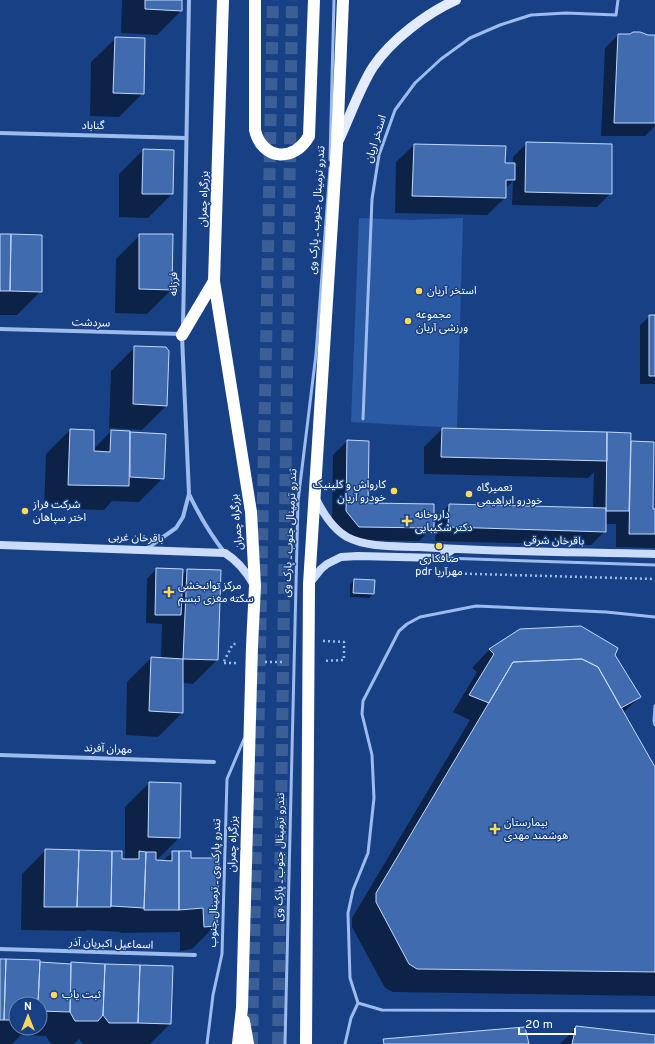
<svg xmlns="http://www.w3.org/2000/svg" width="655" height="1044" viewBox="0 0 655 1044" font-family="Overpass,'Noto Sans Arabic',sans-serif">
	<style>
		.green { fill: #2a5aa4 }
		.shadow { fill: #0007; fill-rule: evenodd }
		.building { fill: #406baf; stroke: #c3d8f9 }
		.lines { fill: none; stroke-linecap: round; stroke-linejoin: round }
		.highway-tunnel { stroke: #3b5e97; stroke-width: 12; stroke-dasharray: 12 6; stroke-linecap: butt }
		.path { stroke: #9dbced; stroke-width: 2.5; stroke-dasharray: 2 3; stroke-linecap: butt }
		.lane { stroke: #9dbced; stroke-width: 3 }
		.street { stroke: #9dbced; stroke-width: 4 }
		.secondary { stroke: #cadcf9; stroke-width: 8 }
		.primary { stroke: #e3ecff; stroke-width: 10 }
		.highway { stroke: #fff; stroke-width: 12 }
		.poi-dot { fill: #ffd959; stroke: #184185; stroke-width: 1.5 }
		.labels { text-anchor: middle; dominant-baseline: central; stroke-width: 3; stroke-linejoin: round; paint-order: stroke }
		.street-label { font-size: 11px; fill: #fff; stroke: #184185 }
		.poi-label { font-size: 11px; fill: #fff; stroke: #184185; text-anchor: start }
	</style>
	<rect width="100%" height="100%" fill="#184185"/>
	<path class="green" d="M359,218L410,220L463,218L457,428L351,422Z"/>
	<path class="shadow" d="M122,0H181V11L157,35L121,33Z
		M618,35L655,36V126L645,136H601L605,48Z
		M116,38L143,93L119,117L90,116L91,62Z
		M527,143L611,193L597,207L512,205L513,181L505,189V198L487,215L395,213L396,162L414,145L504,164H513V157Z
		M143,150L172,194L148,218L119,217V174Z
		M0,235L41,291L17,315H0Z
		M140,235L171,290L147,314L115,313L116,259Z
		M650,316H655V384H640V325Z
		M135,347L166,406L142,430L109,428L111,371Z
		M442,429L653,443L652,510H655V548L616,547V524H605V531L591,545L435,541L436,518L449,505L593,508L594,472L588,478L424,474V447Z
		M70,430L93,450L111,431L165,435L163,478L139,502L112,501L104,510L44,508L46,454Z
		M347,441L367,504L433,528L419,541L346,540L332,525L333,455Z
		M156,569L182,575L187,570L217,660L193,684L182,683V713L158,737L126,735L127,682L151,658L161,659L162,624L146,623L147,579Z
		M354,580L373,594L369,598L350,597V585Z
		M520,630L614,655L640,697L623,713L655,769V996L393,992L385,988L352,927V918L470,720L453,712L477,672L472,668L489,650Z
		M149,783L179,838L156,861L162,862L172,852H190V859L216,925L192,949L180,951V932L120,933L121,932L87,930L86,931L21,930L22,874L46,850L125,860V807Z
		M0,961L70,965L72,963L170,1024L150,1044H83L79,1039L74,1044H51L46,1036L21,1035L12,1044H0ZM16,1004H40V1028H16Z
		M577,1027L655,1036V1044H560Z"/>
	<path class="building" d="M145,0H182V11L145,9Z
		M633,32H640L648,35H655V123H614L618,34H630Z
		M115,37L145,38L144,94L113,93Z
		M526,142L612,144V194L525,192Z
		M414,144L506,146L505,163H515V180H506V198L412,196Z
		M143,149L174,150L173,194H142Z
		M0,234H11L10,291H0Z
		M11,234L42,235V292L10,291Z
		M139,234H173L172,290L139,289Z
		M649,315H655V376H649Z
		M134,346L166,347L169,351L167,406L133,404Z
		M442,428L607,432V461L441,457Z
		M70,429L94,430V451L110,452L111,430L130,431L129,486L68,485Z
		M130,432L166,434L164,479L130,477Z
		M607,432L631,433L629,511H606Z
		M347,440L369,441L368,503L434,504V528L359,527L346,511Z
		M631,441L654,442L653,509H655V534H629Z
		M449,504L606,508V532L448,527Z
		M156,568L183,569L181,615H155Z
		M187,569L221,570L218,660L183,659Z
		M354,579L375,580L374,594L353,593Z
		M581,626L618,648L615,655L641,697L621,708L598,667L582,659L513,662L489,703L469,695L494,654L489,649L520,629Z
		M151,657L183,659V713L149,711Z
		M582,659L598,667L655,767V972L417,969L409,964L376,902V893L513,662Z
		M149,782L181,783L180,838L148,837Z
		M45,849L79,850L77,907H44Z
		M79,850L112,851L111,907H77Z
		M112,851H122V859H139V851L146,852L144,908L111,906Z
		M172,851H179V910H144L146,852H156V860L172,861Z
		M179,851H191V858H219L217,926L204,927L203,908L179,910Z
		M0,959H6L4,1020H0Z
		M6,959L40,960L38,1004H16V1020H4Z
		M40,962L71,964L70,1012L40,1011V1004H38Z
		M71,962L105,964L103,1015L98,1021H75L70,1012Z
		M105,964L140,965L138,1023H109L103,1015Z
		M140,965L173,966L171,1024L138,1023Z
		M576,1026L655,1035V1044H572Z
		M525,1027L529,1044H384L383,1039Z"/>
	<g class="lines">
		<path class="highway-tunnel" d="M252,1044L273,0
			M278,1044L292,0"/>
		<path class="path" d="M440,573L655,579
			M323,641L344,642V660L323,661
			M265,662H284
			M236,663H223L233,644H238"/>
		<path class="lane" d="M330,160L334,0
			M363,419L372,199L379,155L395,110L415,83L441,59L470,38L500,25L531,15L566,13L616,15L618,0
			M443,558L655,565
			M655,706L654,721L655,725
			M358,1003L382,1010L655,1011
			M207,1044L213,995L222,954L227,779L244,739
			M285,1044L298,501L316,354L330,168
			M345,1044L351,1018L358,1003L350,978L348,913L353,890L368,853L374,798L372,755L362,714L363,701L399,631L407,624L420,617L476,606L606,612L655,617"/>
		<path class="street" d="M0,133L186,138
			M183,328L189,0
			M0,329L182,334
			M189,494C199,515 210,534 225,553
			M146,549L176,528L183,517L189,494L182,336
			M0,755L214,762
			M0,949L195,955"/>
		<path class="secondary" d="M315,497C323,513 332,528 347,537C368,548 396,546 419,547C497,552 576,552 655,554
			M0,545L225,553C238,561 246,571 254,585
			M309,584L321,569L327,564L341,557L358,556L439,558L452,550"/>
		<path class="primary" d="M338,142C349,119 360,87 373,67C391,40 427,13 456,0"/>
		<path class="highway" d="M223,0L214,281L251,512L255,586L252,646L242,1008L238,1044
			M255,0V130C262,160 294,163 309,136L314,0
			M182,335L214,281
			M244,1021L248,1044
			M306,1044L309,584L337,144L343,0"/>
	</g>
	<g class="poi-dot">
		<circle cx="419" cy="291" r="4"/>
		<circle cx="408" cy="321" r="4"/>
		<circle cx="394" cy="491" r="4"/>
		<circle cx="469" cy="494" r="4"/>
		<circle cx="25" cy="511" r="4"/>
		<path d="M405 515h4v4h4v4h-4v4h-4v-4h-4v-4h4z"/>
		<circle cx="439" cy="546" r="4"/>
		<path d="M167 586h4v4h4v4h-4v4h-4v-4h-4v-4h4z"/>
		<path d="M493 823h4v4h4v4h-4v4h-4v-4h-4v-4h4z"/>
		<circle cx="54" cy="995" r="4"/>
	</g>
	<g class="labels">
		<g class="street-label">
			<text transform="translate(93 126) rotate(1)">گناباد</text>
			<text transform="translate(376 139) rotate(-73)">استخر اریان</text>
			<text transform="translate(204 199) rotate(-88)">بزرگراه چمران</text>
			<text transform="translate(317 210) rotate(-86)">تندرو ترمینال جنوب ـ پارک وی</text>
			<text transform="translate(174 284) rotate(-89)">فرزانه</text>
			<text transform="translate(91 323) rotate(2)">سردشت</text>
			<text transform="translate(237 522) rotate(-95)">بزرگراه چمران</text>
			<text transform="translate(290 533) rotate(-87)">تندرو ترمینال جنوب ـ پارک وی</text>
			<text transform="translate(136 538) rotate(2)">باقرخان غربی</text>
			<text transform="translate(554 541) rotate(1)">باقرخان شرقی</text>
			<text transform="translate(108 749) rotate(2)">مهران آفرند</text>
			<text transform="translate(233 844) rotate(-88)">بزرگراه چمران</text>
			<text transform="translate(280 857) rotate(-89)">تندرو ترمینال جنوب ـ پارک وی</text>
			<text transform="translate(215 883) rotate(-88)">تندرو پارک وی ـ ترمینال جنوب</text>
			<text transform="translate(111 944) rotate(2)">اسماعیل اکبریان آذر</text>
		</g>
		<g class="poi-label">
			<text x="427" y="291">استخر آریان</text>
			<text x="416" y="315">مجموعه<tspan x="416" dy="13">ورزشی آریان</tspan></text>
			<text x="386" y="485" text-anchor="end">کارواش و کلینیک<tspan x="386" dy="13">خودرو آریان</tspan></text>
			<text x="477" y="488">تعمیرگاه<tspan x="477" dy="13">خودرو ابراهیمی</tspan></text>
			<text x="33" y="505">شرکت فراز<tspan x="33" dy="13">اختر سپاهان</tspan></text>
			<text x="415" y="515">داروخانه<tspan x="415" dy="13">دکتر شکیبایی</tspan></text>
			<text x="439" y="559" text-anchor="middle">صافکاری<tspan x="439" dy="13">pdr مهرآریا</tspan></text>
			<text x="178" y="586">مرکز توانبخشی<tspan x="178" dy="13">سکته مغزی تبسم</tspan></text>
			<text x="504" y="823">بیمارستان<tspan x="504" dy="13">هوشمند مهدی</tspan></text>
			<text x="62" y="995">ثبت یاب</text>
		</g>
	</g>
	<g transform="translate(28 1016)"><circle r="19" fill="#184185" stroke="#748db6"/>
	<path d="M0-3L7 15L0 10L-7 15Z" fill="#ffd959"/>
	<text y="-6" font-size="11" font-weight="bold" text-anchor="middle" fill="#ffffff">N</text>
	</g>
	<path d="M519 1028v6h56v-6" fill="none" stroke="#ffffff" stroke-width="2"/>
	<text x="525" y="1028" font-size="12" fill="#ffffff" stroke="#184185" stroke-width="3" paint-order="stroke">20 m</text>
</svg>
